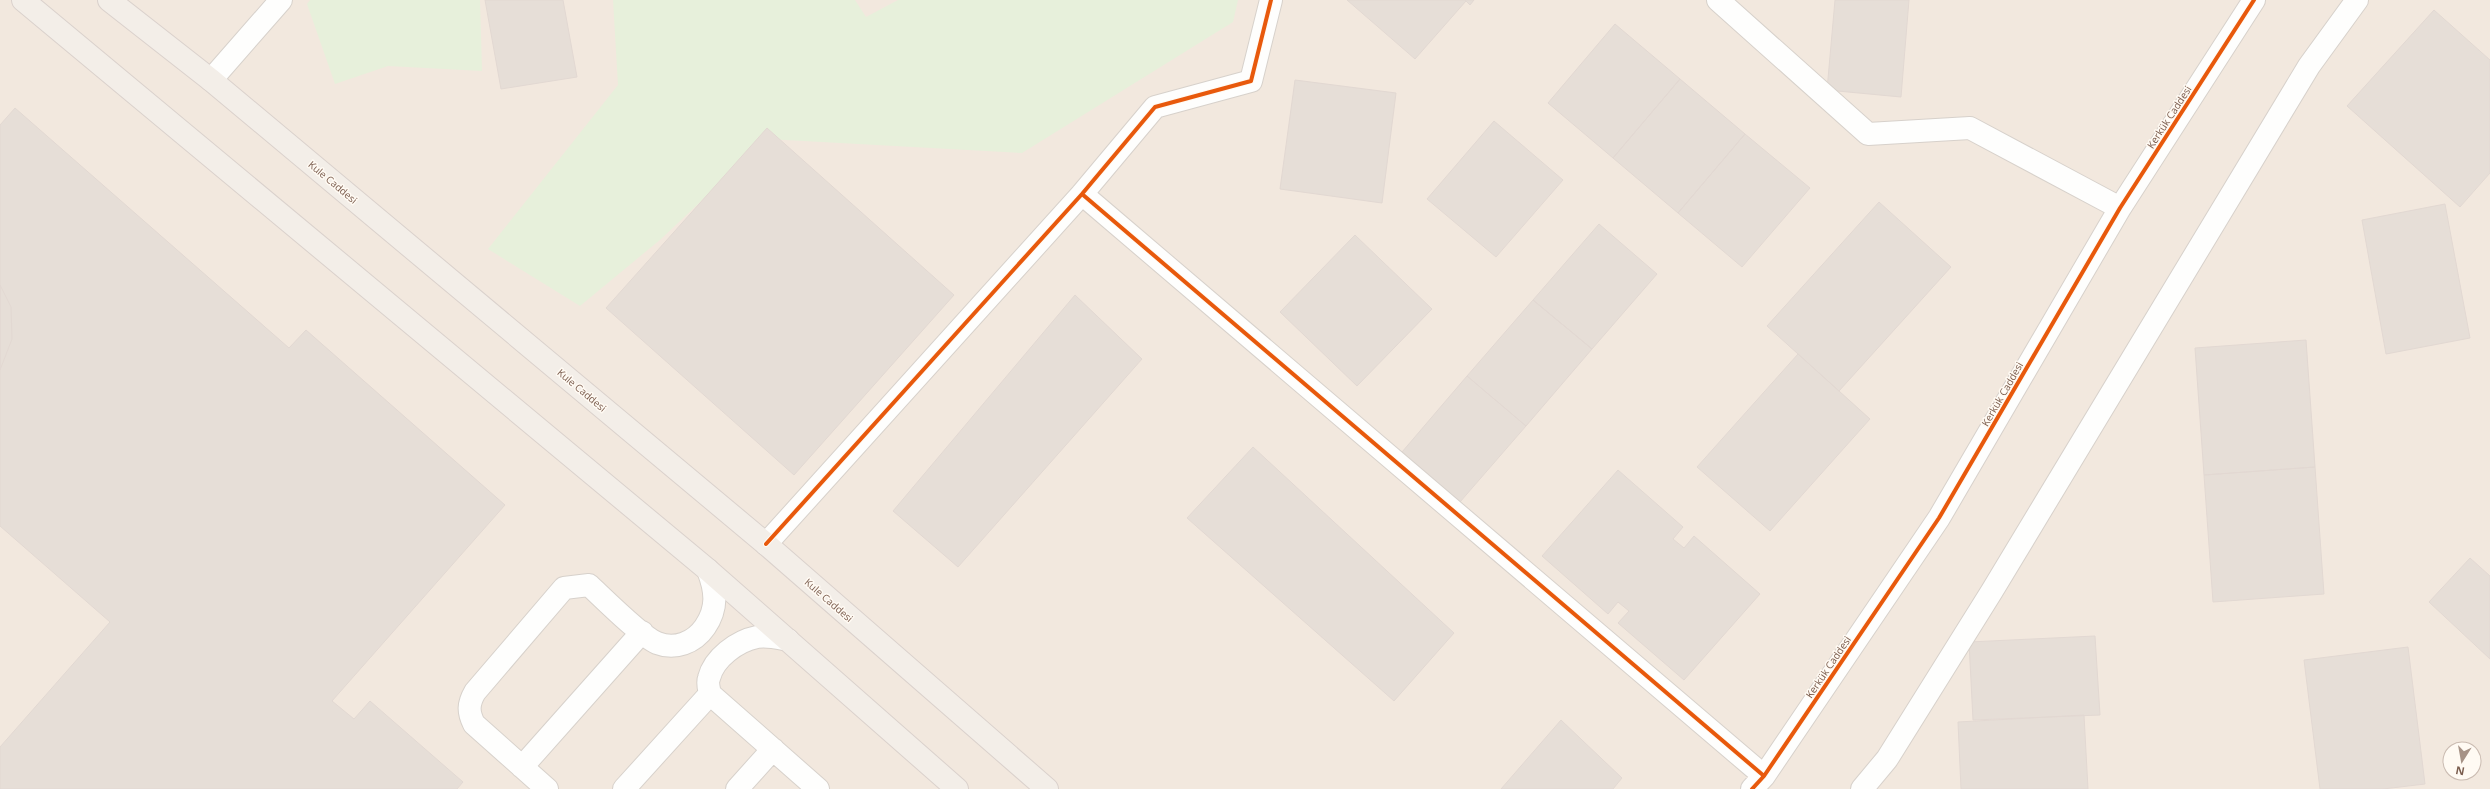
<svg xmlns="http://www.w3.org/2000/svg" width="2490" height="789" viewBox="0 0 2490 789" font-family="'Open Sans',sans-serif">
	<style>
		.residential { fill: #f2e8de; fill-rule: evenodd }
		.green { fill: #e7f0db }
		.building { fill: #e6ded7; stroke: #e2d8d2 }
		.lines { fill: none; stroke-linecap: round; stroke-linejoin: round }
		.minor-casing { stroke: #d7d1cb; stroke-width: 24 }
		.major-casing { stroke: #dad1cc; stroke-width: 24 }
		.minor { stroke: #fefefd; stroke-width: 22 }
		.major { stroke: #f3eee8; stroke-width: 22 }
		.cycleway-casing { stroke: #fffaf3; stroke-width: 6 }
		.cycleway { stroke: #e8590c; stroke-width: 4 }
		.labels { text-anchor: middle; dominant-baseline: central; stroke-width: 3; stroke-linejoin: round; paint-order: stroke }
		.street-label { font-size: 10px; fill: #7a5c4d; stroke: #fffaf3 }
	</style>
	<rect width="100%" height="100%" fill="#f9f5f0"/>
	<path class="residential" d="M0,0H2490V789H0ZM2450,749H2474V773H2450Z"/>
	<path class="green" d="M310,0H480L482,71L388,66L335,84L307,4Z
		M613,0H855L866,17L898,0H1238L1233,22L1022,153L767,139L661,239L580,306L488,249L618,85Z"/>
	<path class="building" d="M485,0H563L577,77L501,89Z
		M1347,0H1465L1466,1L1415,59Z
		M1465,0H1474L1470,5Z
		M1835,0H1909L1901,97L1827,90Z
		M2434,10L2490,60V173L2460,207L2347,106Z
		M1615,24L1680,79L1613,158L1548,103Z
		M1680,79L1745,134L1678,213L1613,158Z
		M1295,80L1396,93L1382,203L1280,189Z
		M15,108L289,348L306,330L505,505L332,701L354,719L370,701L463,782L457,789H0V747L110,622L0,526V125Z
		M1494,121L1563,180L1496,257L1427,199Z
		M767,128L954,295L794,475L606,308Z
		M1745,134L1810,188L1742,267L1678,213Z
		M1879,202L1951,267L1839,391L1767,326Z
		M2445,204L2470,338L2386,354L2362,220Z
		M1599,224L1657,274L1592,349L1533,300Z
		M1355,235L1432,309L1357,386L1280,312Z
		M0,285L11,307L12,339L0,370Z
		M1075,295L1142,359L958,567L893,511Z
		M1533,300L1592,349L1526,426L1467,376Z
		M2306,340L2315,467L2204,475L2195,348Z
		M1798,354L1870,419L1770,531L1697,467Z
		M1467,376L1526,426L1460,502L1402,452Z
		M1253,447L1454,633L1394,701L1187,518Z
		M2315,467L2324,594L2213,602L2204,475Z
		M1618,470L1683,527L1673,539L1684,548L1694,536L1760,594L1684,680L1618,623L1629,611L1618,602L1608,614L1542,556Z
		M2470,558L2490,576V659L2429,602Z
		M2095,636L2100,715L1973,720L1969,642Z
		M2408,647L2425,784L2383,789H2320L2304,660Z
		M2084,715L2088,789H1961L1958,722Z
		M1561,720L1622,778L1613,789H1501Z"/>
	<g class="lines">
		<g class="minor-casing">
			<path id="minor" d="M1718,0L1868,134L1970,128L2120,208
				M211,80L281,0
				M1082,194L1764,776
				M766,544L1082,194L1155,107L1251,81L1271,0
				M788,640C778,638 767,635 757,637C737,641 714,658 709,678C707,683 709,689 710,694L818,789
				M522,767L642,632
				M547,789L474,724C468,712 468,704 475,692L564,588L589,585C603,598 642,637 657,643C675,650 694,643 705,627C718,608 716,591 708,570
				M624,789L710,694
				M737,789L773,749
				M1752,789L1764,776L1939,518L2120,208L2254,0
				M1862,789L1887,759L1992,591L2309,66L2357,0"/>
		</g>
		<g class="major-casing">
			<path id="major" d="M23,0L708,570L957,789
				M109,0L211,80L766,544L1047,789"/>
		</g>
		<use href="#minor" class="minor"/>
		<use href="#major" class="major"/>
		<g class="cycleway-casing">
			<path id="cycleway" d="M1082,194L1764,776
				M766,544L1082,194L1155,107L1251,81L1271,0
				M1752,789L1764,776L1939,518L2120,208L2254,0"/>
		</g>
		<use href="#cycleway" class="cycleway"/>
	</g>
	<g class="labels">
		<g class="street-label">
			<text transform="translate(2169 117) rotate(-57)">Kerkük Caddesi</text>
			<text transform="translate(333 182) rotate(40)">Kule Caddesi</text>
			<text transform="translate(582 390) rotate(40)">Kule Caddesi</text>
			<text transform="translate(2002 394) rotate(-60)">Kerkük Caddesi</text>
			<text transform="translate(829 600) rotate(41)">Kule Caddesi</text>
			<text transform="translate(1828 667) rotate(-56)">Kerkük Caddesi</text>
		</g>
	</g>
	<g transform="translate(2462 761) rotate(191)"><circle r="19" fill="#fffaf3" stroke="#cabbb1"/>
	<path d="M0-3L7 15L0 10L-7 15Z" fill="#a69286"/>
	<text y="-6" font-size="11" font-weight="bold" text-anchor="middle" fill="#7a5c4d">N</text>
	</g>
</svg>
